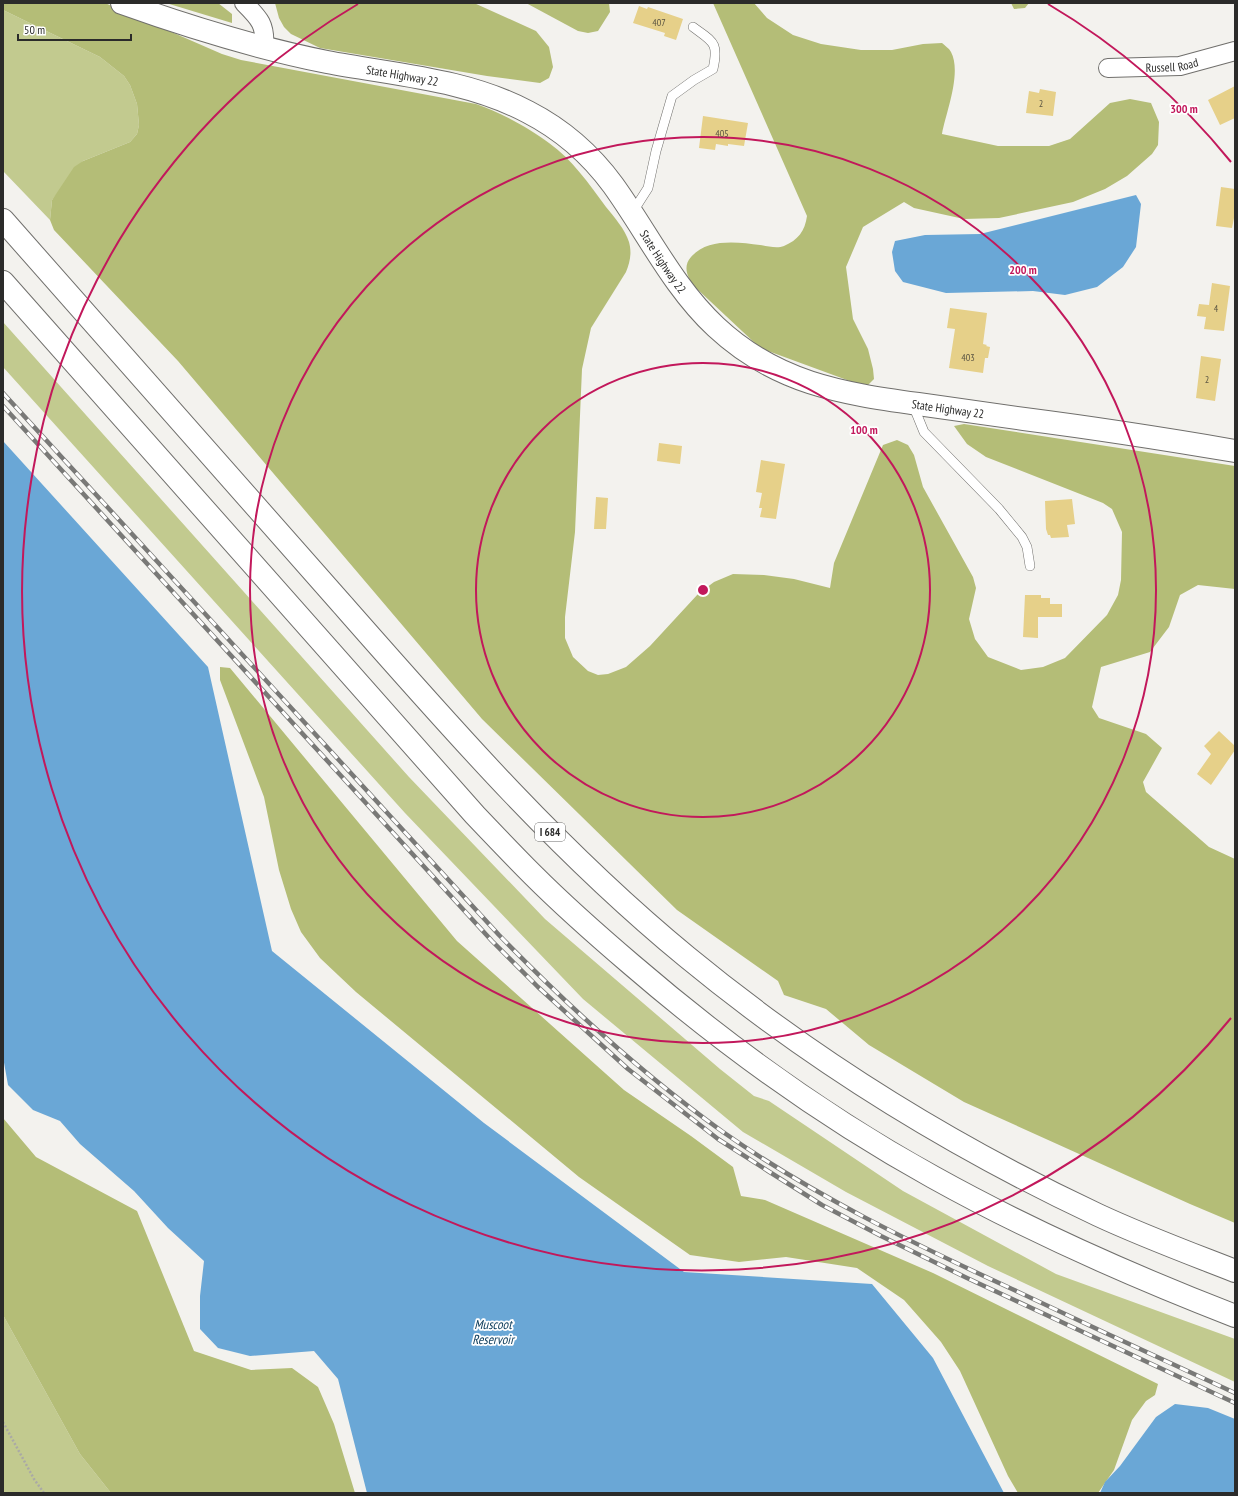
<svg xmlns="http://www.w3.org/2000/svg" width="1238" height="1496" viewBox="0 0 1238 1496" font-family="'PT Sans Narrow',sans-serif">
	<style>
		.green { fill: #c2ca8f }
		.forest { fill: #b4bd77 }
		.water { fill: #6aa7d6 }
		.building { fill: #e6d089 }
		.lines { fill: none; stroke-linecap: round; stroke-linejoin: round }
		.service-casing { stroke: #706f6c; stroke-width: 10 }
		.minor-casing { stroke: #706f6c; stroke-width: 20 }
		.secondary-casing { stroke: #706f6c; stroke-width: 24 }
		.motorway-casing { stroke: #706f6c; stroke-width: 24 }
		.path { stroke: #aaa9a6; stroke-width: 2.5; stroke-dasharray: 2 2; stroke-linecap: butt }
		.service { stroke: #fff; stroke-width: 9 }
		.minor { stroke: #fff; stroke-width: 18 }
		.secondary { stroke: #fff; stroke-width: 22 }
		.motorway { stroke: #fff; stroke-width: 22 }
		.rail-casing { stroke: #797977; stroke-width: 4.5 }
		.rail { stroke: #fff; stroke-width: 3; stroke-dasharray: 9; stroke-linecap: butt }
		.ring { fill: none; stroke: #c2185b; stroke-width: 2 }
		.labels { text-anchor: middle; dominant-baseline: central; stroke-width: 3.5; stroke-linejoin: round; paint-order: stroke }
		.number-label { font-size: 10px; fill: #5a5442 }
		.shield { fill: #fff; stroke: #6b6b6a; stroke-width: 1 }
		.shield-label { font-size: 11px; font-weight: bold; fill: #2b2b2a }
		.street-label { font-size: 12px; fill: #2b2b2a; stroke: #fff }
		.water-label { font-size: 13px; font-style: italic; fill: #0c3c5b; stroke: #fff }
		.centre { fill: #c2185b; stroke: #fff; stroke-width: 2 }
		.ring-label { font-size: 12px; text-anchor: middle; font-weight: bold; fill: #c2185b; stroke: #fff; stroke-width: 3.5; stroke-linejoin: round; paint-order: stroke }
	</style>
	<rect width="100%" height="100%" fill="#f3f2ee"/>
	<path class="green" d="M3,10L100,57L124,76L130,85L137,104L139,125L137,134L130,142L83,161L52,200L50,220L3,171Z
		M3,322L409,777L545,919L720,1069L754,1096L769,1101L903,1191L1056,1274L1235,1339V1382L988,1266L846,1192L743,1132L583,999L405,813L3,367Z
		M3,1315L80,1454L111,1493H3Z"/>
	<path class="forest" d="M3,3H105L222,54L241,60L476,104C500,112 529,128 549,143C572,159 589,184 606,207C614,217 625,229 629,242C632,253 630,262 626,272L591,328L582,369L575,532L565,617V638L573,657L588,671L598,675L608,674L626,667L650,646L698,594L714,582L733,574L764,575L794,579L830,588L834,563L883,445L897,440L908,445L914,455L923,487L973,577L976,588L969,619L975,639L988,657L1021,670L1043,667L1065,658L1107,615L1118,595L1121,580L1122,532L1112,509L1103,503L986,457L967,444L954,426L964,424L1235,466V589L1198,585L1180,595L1169,627L1150,652L1101,667L1092,707L1099,718L1146,734L1162,748L1143,782L1146,792L1209,847L1235,859V1223L1190,1204L964,1102L869,1045L826,1009L784,995L778,981L677,910L482,719L178,361L54,230L50,220L52,200L74,167L83,161L130,142L137,134L139,125L137,104L130,85L124,76L100,57L3,10Z
		M166,3H218L232,14V23Z
		M275,3H474L536,31L549,47L553,67L549,78L540,83L487,76L320,48L291,34L284,27L279,18Z
		M526,3H609L610,12L598,31L588,33L578,31Z
		M713,3H754L767,18L793,35L821,44L861,50H892L923,44L942,43C945,46 949,48 951,52C962,73 946,112 942,134L998,146H1049L1070,139L1110,103L1130,99L1151,103L1159,122L1158,145L1152,154L1127,176L1105,189L1073,202L999,218L964,219L914,208L904,202L863,227L846,267L853,319L868,349L873,369L874,379L866,387L768,351L758,346L695,287C688,279 682,267 691,257C707,238 738,242 760,245C767,246 777,249 784,246C798,240 805,231 807,216Z
		M1011,3H1029L1025,8L1014,9Z
		M220,667L230,668L457,941L624,1090L691,1136L733,1167L741,1196L765,1200L933,1273L1158,1384L1155,1395L1146,1401L1132,1420L1114,1470L1098,1493H1018L1008,1476L960,1371L941,1342L904,1300L857,1268L786,1257L739,1262L690,1255L579,1177L356,992L320,958L301,932L291,909L279,870L264,797L220,680Z
		M3,1118L36,1157L137,1211L194,1351L251,1370L292,1368L318,1387L334,1424L355,1493H111L80,1454L3,1315Z"/>
	<path class="water" d="M1136,195L1141,204L1136,247L1123,267L1097,287L1065,295L1033,291L946,293L903,282L895,271L892,252L895,241L925,235L980,234Z
		M3,441L208,667L272,951L484,1123L684,1272L872,1284L933,1358L1004,1493H367L338,1379L314,1351L250,1356L218,1348L200,1329V1296L204,1261L168,1228L134,1191L80,1144L60,1121L33,1110L8,1085L3,1057Z
		M1175,1404L1208,1408L1235,1419V1493H1100L1105,1482L1120,1466L1156,1417Z"/>
	<path class="building" d="M639,6L647,9L648,7L683,19L676,40L664,36L665,33L633,23Z
		M1235,86V118L1220,125L1208,100Z
		M1040,89L1056,92L1053,116L1026,113L1029,91L1039,93Z
		M703,116L748,123L744,146L728,144V146L716,144L715,150L699,148Z
		M1221,187L1235,189V218H1234L1232,228L1216,226Z
		M1212,283L1230,286L1224,331L1204,329L1206,317L1197,316L1199,304L1209,305Z
		M950,308L987,313L983,344L987,345L986,346L990,347L988,358H985L983,373L949,368L955,329L947,328Z
		M1201,356L1221,359L1215,401L1196,398Z
		M659,443L682,446L680,464L657,461Z
		M761,460L785,464L776,519L760,517L762,508H759L762,493L756,492Z
		M596,497L608,498L606,529H594Z
		M1072,499L1075,524L1067,525L1069,537L1051,538L1050,535H1048L1046,529L1045,501Z
		M1025,595H1041V598H1050V604H1062V617H1038V638L1023,637Z
		M1219,731L1235,746V750L1211,785L1197,774L1211,754L1204,746Z"/>
	<g class="lines">
		<g class="service-casing">
			<path id="service" d="M632,213L648,188L656,151L672,96L694,80L713,69C719,42 713,42 693,27
				M913,405L924,432L999,509L1022,537L1027,547L1030,566"/>
		</g>
		<g class="minor-casing">
			<g id="minor">
				<path d="M244,3C260,19 266,25 264,48"/>
				<path id="s1" d="M1108,68L1180,66L1235,51"/>
			</g>
		</g>
		<g class="secondary-casing">
			<g id="secondary">
				<path id="s2" d="M122,3C189,27 257,48 327,62C395,75 466,79 528,112C561,129 591,155 613,185C647,232 673,287 716,327C776,383 840,393 918,404C953,409 988,414 1024,419C1094,428 1165,439 1235,451"/>
			</g>
		</g>
		<g class="motorway-casing">
			<path id="motorway" d="M3,220C116,348 229,476 341,603C450,727 559,852 687,957C812,1060 951,1146 1098,1215C1143,1236 1189,1253 1235,1271
				M3,282L475,815C494,835 513,855 533,875C564,906 598,936 632,965C725,1045 826,1118 933,1177C1030,1231 1132,1276 1235,1316"/>
		</g>
		<path class="path" d="M3,1422L34,1479L44,1493"/>
		<use href="#service" class="service"/>
		<use href="#minor" class="minor"/>
		<use href="#secondary" class="secondary"/>
		<use href="#motorway" class="motorway"/>
		<g class="rail-casing">
			<path id="rail" d="M3,393L499,935C568,1006 642,1074 723,1132C813,1195 912,1243 1012,1289C1086,1324 1161,1359 1235,1393
				M3,406L492,941L538,987L628,1069L718,1139L768,1171L822,1205L881,1236L967,1278L1235,1403"/>
		</g>
		<use href="#rail" class="rail"/>
	</g>
	<g class="ring">
		<circle cx="703" cy="590" r="227"/>
		<circle cx="703" cy="590" r="453"/>
		<path d="M1231 1018A680 680 0 1 1 358 4M1048 4A680 680 0 0 1 1231 162"/>
	</g>
	<g class="labels">
		<g class="number-label">
			<text x="659" y="22">407</text>
			<text x="1041" y="103">2</text>
			<text x="722" y="133">405</text>
			<text x="1216" y="308">4</text>
			<text x="968" y="357">403</text>
			<text x="1207" y="379">2</text>
		</g>
		<rect class="shield" x="535" y="823" width="30" height="18" rx="3"/>
		<g class="shield-label">
			<text x="550" y="832">I 684</text>
		</g>
		<g class="street-label">
			<text stroke="none"><textPath href="#s1" startOffset="64">Russell Road</textPath></text>
			<text stroke="none"><textPath href="#s2" startOffset="290">State Highway 22</textPath></text>
			<text stroke="none"><textPath href="#s2" startOffset="626">State Highway 22</textPath></text>
			<text stroke="none"><textPath href="#s2" startOffset="961">State Highway 22</textPath></text>
		</g>
		<g class="water-label">
			<text x="493" y="1324">Muscoot<tspan x="493" dy="15">Reservoir</tspan></text>
		</g>
	</g>
	<circle cx="703" cy="590" r="6" class="centre"/>
	<g class="ring-label">
		<text x="1184" y="113">300 m</text>
		<text x="1023" y="274">200 m</text>
		<text x="864" y="434">100 m</text>
	</g>
	<rect width="1238" height="1496" fill="none" stroke="#2b2b2a" stroke-width="8"/>
	<path d="M18 34v6h113v-6" fill="none" stroke="#2b2b2a" stroke-width="2"/>
	<text x="24" y="34" font-size="12" fill="#2b2b2a" stroke="#ffffff" stroke-width="3" paint-order="stroke">50 m</text>
</svg>
